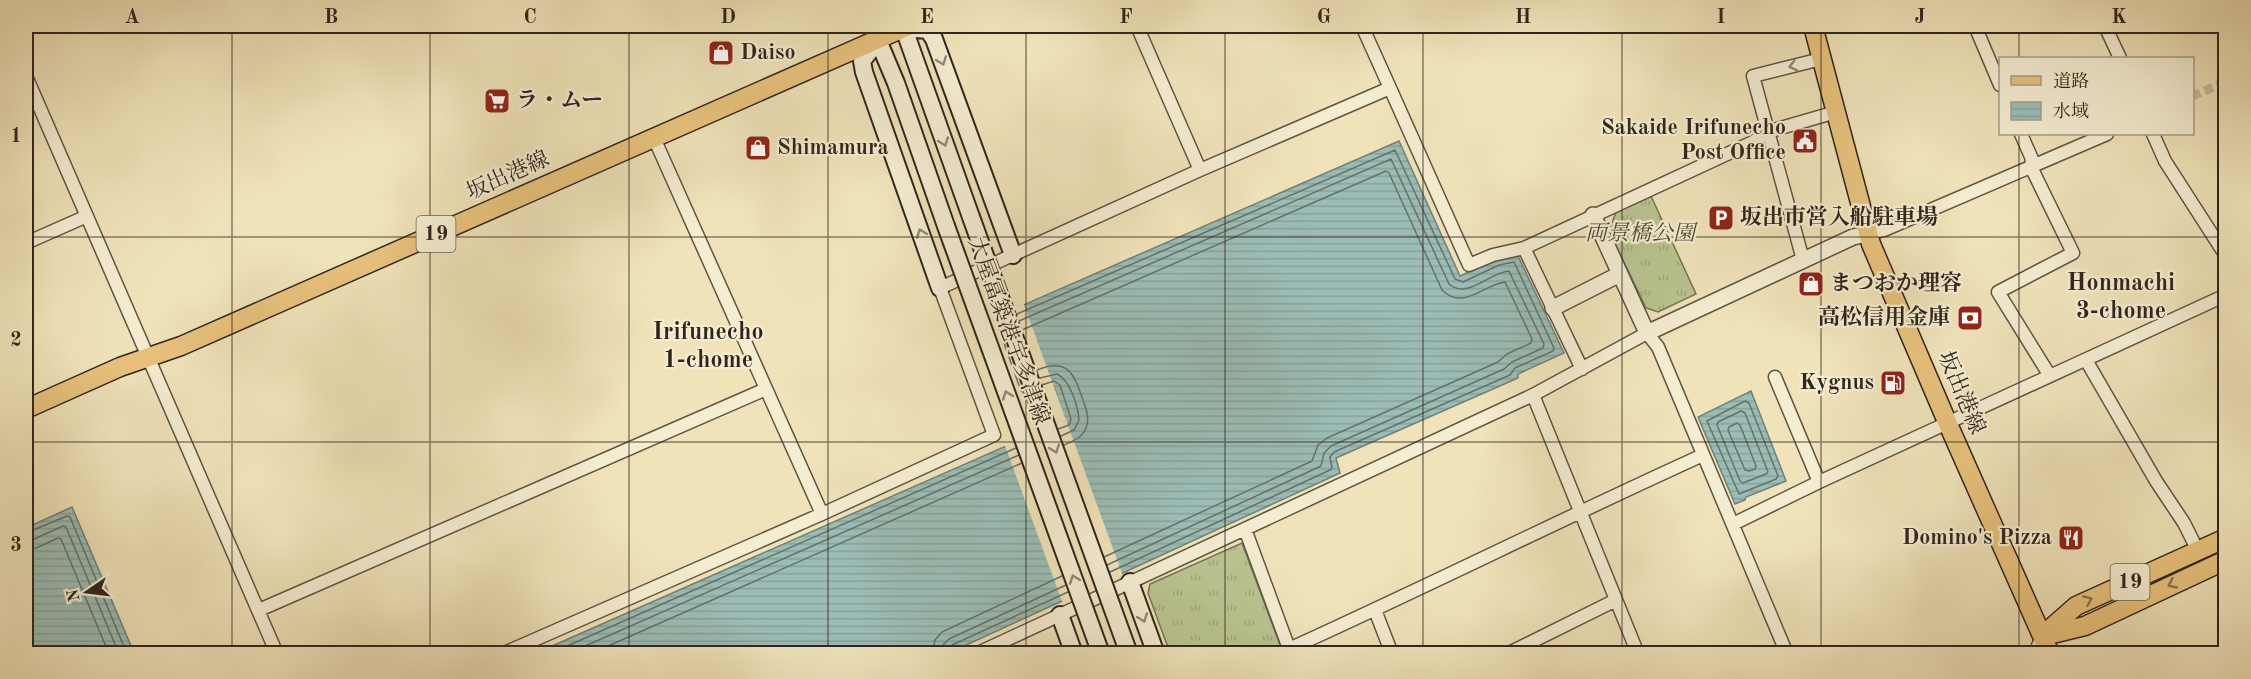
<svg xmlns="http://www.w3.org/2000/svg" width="2251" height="679" viewBox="0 0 2251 679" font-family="'Old Standard TT','Noto Serif JP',serif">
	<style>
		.grass { fill: url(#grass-tufts); stroke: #747456; stroke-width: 1.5 }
		.water { fill: url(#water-rules); stroke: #708078; stroke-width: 1.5 }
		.pier { fill: #f0e3ba }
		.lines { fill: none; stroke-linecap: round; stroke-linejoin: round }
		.shore { stroke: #667169; stroke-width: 1.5 }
		.pedestrian-tunnel { stroke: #cabd9a; stroke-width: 9; stroke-dasharray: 9 4.5; stroke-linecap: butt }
		.minor-casing { stroke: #605444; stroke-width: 15 }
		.tertiary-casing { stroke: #605444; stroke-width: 18 }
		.secondary-casing { stroke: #30251c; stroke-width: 20 }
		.primary-casing { stroke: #30251c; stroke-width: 21 }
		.minor { stroke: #f5edd2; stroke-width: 12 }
		.tertiary { stroke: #f5edd2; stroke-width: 15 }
		.secondary { stroke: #f5edd2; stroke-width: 16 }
		.primary { stroke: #e8c27d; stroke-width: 18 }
		.secondary-bridge-casing { stroke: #30251c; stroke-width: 20; stroke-linecap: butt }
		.secondary-bridge { stroke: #f5edd2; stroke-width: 16 }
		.oneway { stroke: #928977 }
		.oneway2 { stroke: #8c744c }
		.grid { fill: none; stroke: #30251c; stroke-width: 1.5; stroke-opacity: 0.55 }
		.labels { text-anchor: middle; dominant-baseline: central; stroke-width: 4.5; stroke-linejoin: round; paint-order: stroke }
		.shield { fill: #f5edd2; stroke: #6b6153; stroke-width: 1.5 }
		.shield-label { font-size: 21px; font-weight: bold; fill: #30251c }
		.poi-label { font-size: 22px; font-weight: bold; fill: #30251c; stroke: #f5edd2; text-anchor: start }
		.street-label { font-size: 22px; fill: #30251c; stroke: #f5edd2 }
		.park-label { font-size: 22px; font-style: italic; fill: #524d39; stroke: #f5edd2 }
		.neighbourhood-label { font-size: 24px; font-weight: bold; fill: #30251c; stroke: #f5edd2 }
		.neatline { fill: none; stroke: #30251c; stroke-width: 2 }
		.grid-label { font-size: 20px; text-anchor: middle; font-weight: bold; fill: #30251c }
	</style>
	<defs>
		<pattern id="grass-tufts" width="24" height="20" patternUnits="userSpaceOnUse" patternTransform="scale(1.5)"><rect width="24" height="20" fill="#b9c490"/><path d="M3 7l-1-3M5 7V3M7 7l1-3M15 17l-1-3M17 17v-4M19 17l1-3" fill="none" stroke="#9fa87c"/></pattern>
		<pattern id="water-rules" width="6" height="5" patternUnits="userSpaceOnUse" patternTransform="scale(1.5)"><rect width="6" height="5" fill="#9bbdb6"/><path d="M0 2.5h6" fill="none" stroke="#86a29c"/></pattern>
	</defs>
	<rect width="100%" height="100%" fill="#f0e3ba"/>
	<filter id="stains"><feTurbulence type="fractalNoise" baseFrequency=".00333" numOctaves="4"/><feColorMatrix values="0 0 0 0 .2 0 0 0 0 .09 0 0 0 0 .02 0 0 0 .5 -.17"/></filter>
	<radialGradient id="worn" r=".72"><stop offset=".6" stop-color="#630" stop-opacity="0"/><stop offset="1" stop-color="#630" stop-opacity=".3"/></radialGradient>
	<path class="grass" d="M1651,196L1696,294L1658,312L1646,308L1609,231L1616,212Z
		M1242,543L1283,653H1170L1148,593L1150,584Z"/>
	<path class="water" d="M1399,141L1460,276L1497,259L1517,254L1564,353L1518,374V378L1336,458L1340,473L949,653L534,654L1065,420L1054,387L989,320Z
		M1751,391L1786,481L1746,497L1745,500L1735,504L1698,417Z
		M72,507L134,653H26V528Z"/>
	<path class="pier" d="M1023,302L1123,576L1063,604L1004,443L1062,418L1052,391L1019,405L988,317Z"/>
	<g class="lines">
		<path class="shore" d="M1017,314L1395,150L1455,279L1463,282L1499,265L1514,262L1554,348L1553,351L1515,368L1510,375L1334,452L1330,457L1332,468L1330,470L1110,572
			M1019,321L1391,159L1449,284C1467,300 1490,272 1509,271L1544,344L1543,348L1512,362L1504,369L1331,446L1324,453L1321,466L1107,565
			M999,322L998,326L1021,391L1024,393
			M1022,330L1386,171L1389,173L1442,290C1463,311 1483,285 1505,282L1532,339L1531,343L1507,354L1498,362L1327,438L1318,445L1312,461L1104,557
			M1037,370C1068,357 1074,374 1083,400C1086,409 1090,418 1086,428C1082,438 1073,441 1064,445
			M1040,378L1057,374C1070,380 1078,406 1079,420L1074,430L1061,436
			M1042,385L1054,381L1060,385L1071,419L1069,425L1058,429
			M1745,401L1749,403L1778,476L1776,479L1739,494L1707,421Z
			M1741,411L1745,413L1768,472L1766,474L1743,483L1740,481L1717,425L1718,422Z
			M1737,423L1740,425L1756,466L1755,469L1749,471L1745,470L1728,430L1729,427Z
			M26,533L67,516L70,517L127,654
			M26,541L32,540L63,526L66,527L119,654
			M26,550L36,548L58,538L61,539L109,654
			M549,654L1016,448
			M567,654L1019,455
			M590,654L1022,463
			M932,654L935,640L942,632L1062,576
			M941,654L943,645L949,639L1066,585
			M948,654L952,645L1068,592"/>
		<path class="pedestrian-tunnel" d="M2192,96L2226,82"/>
		<g class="minor-casing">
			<path id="minor" d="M1137,26L1200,170
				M1975,26L2000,85
				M2105,26L2120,58
				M26,76L277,654
				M1390,88L1469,265L1493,255L1524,248L1753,142L1767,132L1836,112
				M2021,134L2032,159L2031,167L2073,253L1998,292L2050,376
				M2153,134L2165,161L2226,256
				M654,138L822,514
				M1867,234L1884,230L2107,134
				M26,243L87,216
				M1524,248L1582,369
				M1803,260L1753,76L1821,59
				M2086,360L2156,481L2184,523L2198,551
				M1775,377L1819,482
				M1533,395L1638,654
				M1733,524L1819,482L2226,295
				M1245,529L1291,654
				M259,610L766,389
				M1375,610L1392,654
				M1289,649C1428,586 1564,518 1703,455
				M502,654L822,514L994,435L940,288L1200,170L1390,88L1362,26
				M976,654L1533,395L1647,333L1658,347L1787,654
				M1507,654L1616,600
				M2030,654L2036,651L2042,636"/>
		</g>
		<g class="tertiary-casing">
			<path id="tertiary" d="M1593,215L1647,333L1853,237L1867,234
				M1553,308L1620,274"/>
		</g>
		<g class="secondary-casing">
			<path id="secondary" d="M872,26L896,83L946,226
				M903,26L971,217
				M904,28L928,30L934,39L1013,255
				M879,39L862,61L864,72L940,288
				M1130,582L1156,654
				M1060,615L1074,654"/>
		</g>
		<g class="primary-casing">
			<path id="primary" d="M1813,26L1871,244L1948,424L2050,654
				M26,409L120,367L181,346L908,26
				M2042,636L2076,606L2226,538
				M2044,636L2085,626L2226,560"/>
		</g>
		<use href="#minor" class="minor"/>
		<use href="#tertiary" class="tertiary"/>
		<use href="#secondary" class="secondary"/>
		<use href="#primary" class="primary"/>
		<g class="secondary-bridge-casing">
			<path id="secondary-bridge" d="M971,217L1129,654
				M946,226L1101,654"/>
		</g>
		<use href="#secondary-bridge" class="secondary-bridge"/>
	</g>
	<defs><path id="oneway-chevron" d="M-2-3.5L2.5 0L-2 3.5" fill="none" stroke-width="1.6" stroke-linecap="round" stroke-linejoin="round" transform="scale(1.5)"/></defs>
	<g class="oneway">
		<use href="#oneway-chevron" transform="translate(942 61) rotate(70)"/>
		<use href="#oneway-chevron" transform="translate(1793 66) rotate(166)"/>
		<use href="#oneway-chevron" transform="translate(944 142) rotate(70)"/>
		<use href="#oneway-chevron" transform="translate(921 233) rotate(-110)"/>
		<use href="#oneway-chevron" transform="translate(1007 395) rotate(-110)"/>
		<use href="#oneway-chevron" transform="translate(1055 449) rotate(70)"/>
		<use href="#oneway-chevron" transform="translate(1074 579) rotate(-110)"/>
		<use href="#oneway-chevron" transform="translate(1143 618) rotate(70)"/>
	</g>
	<g class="oneway2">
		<use href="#oneway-chevron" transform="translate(2172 584) rotate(155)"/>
		<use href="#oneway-chevron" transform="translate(2088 600) rotate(-24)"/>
	</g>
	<path class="grid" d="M232,26V654M430,26V654M629,26V654M828,26V654M1026,26V654M1225,26V654M1423,26V654M1622,26V654M1821,26V654M2019,26V58M2019,134V654M26,237H2226M26,442H2226"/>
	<defs>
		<g id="shop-square" transform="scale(1.35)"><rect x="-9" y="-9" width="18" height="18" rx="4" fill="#8f2418" stroke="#f5edd2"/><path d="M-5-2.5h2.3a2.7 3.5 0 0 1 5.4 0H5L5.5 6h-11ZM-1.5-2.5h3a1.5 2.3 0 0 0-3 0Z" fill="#fff"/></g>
		<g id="supermarket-square" transform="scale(1.35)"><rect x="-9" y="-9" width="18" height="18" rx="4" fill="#8f2418" stroke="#f5edd2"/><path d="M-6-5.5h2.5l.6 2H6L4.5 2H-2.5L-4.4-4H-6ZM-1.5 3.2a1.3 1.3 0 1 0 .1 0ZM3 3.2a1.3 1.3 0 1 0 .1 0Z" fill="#fff"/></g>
		<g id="civic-square" transform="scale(1.35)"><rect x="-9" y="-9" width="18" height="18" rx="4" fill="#8f2418" stroke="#f5edd2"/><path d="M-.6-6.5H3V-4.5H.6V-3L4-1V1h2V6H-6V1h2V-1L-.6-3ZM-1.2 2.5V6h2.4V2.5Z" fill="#fff"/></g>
		<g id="parking-square" transform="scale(1.35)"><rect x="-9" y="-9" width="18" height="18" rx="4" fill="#8f2418" stroke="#f5edd2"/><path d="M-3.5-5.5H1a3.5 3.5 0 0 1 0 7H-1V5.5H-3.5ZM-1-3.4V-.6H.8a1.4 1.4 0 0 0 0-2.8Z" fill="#fff"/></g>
		<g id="bank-square" transform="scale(1.35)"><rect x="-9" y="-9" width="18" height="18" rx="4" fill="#8f2418" stroke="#f5edd2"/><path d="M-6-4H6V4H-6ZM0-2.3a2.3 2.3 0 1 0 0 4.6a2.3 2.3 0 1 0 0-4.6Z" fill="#fff"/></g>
		<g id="fuel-square" transform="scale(1.35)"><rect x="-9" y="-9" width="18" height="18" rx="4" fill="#8f2418" stroke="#f5edd2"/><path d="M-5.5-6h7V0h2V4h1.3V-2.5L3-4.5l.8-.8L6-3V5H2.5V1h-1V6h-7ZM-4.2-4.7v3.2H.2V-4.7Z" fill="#fff"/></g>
		<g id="restaurant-square" transform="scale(1.35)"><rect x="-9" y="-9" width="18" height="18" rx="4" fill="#8f2418" stroke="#f5edd2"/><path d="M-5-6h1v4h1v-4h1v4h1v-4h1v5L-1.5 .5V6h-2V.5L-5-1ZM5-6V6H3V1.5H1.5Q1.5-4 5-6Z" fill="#fff"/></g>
	</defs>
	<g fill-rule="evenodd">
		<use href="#shop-square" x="721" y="53"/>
		<use href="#supermarket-square" x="497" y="101"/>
		<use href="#civic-square" x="1805" y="141"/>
		<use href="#shop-square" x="758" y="148"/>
		<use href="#parking-square" x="1721" y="218"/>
		<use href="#shop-square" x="1811" y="284"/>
		<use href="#bank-square" x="1970" y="318"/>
		<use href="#fuel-square" x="1893" y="383"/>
		<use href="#restaurant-square" x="2071" y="538"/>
	</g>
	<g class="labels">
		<g class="shield">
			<rect x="416.5" y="216" width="39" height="36" rx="4.5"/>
			<rect x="2110.5" y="564" width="39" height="36" rx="4.5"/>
		</g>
		<g class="shield-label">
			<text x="436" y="234">19</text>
			<text x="2130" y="582">19</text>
		</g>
		<g class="poi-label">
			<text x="740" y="53">Daiso</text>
			<text x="516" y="101">ラ・ムー</text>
			<text x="1786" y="128" text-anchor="end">Sakaide Irifunecho<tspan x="1786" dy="25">Post Office</tspan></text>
			<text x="777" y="148">Shimamura</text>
			<text x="1740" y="218">坂出市営入船駐車場</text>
			<text x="1830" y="284">まつおか理容</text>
			<text x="1950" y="318" text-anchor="end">高松信用金庫</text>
			<text x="1874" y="383" text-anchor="end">Kygnus</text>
			<text x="2052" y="538" text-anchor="end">Domino's Pizza</text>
		</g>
		<g class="street-label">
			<text transform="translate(508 176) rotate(-24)">坂出港線</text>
			<text transform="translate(1008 331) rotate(70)">大屋冨築港宇多津線</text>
			<text transform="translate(1961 393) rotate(67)">坂出港線</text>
		</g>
		<g class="park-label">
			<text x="1640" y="234">両景橋公園</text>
		</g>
		<g class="neighbourhood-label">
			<text x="2121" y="284">Honmachi<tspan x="2121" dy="28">3-chome</tspan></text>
			<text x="708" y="333">Irifunecho<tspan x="708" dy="28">1-chome</tspan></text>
		</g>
	</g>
	<rect width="2251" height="679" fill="none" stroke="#f0e3ba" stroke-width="66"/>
	<rect x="1999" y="57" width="195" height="78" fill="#f5edd2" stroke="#a69d89" stroke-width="1.5"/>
	<rect x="2011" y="76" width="30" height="9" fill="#e8c27d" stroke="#a69d89" stroke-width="1.5"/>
	<text x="2053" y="87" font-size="18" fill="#30251c">道路</text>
	<rect x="2011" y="102" width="30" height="18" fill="url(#water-rules)" stroke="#a69d89" stroke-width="1.5"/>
	<text x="2053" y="117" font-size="18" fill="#30251c">水域</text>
	<g transform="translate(87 592) rotate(256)" stroke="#f5edd2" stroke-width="4.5" paint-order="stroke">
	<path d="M0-4.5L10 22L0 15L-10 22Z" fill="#30251c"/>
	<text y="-9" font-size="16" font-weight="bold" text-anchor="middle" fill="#30251c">N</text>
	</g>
	<rect x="33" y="33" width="2185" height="613" class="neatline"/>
	<g class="grid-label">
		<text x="132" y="23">A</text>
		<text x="331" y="23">B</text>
		<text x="530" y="23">C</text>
		<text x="728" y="23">D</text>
		<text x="927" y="23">E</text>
		<text x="1126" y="23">F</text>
		<text x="1324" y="23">G</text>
		<text x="1523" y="23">H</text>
		<text x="1721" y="23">I</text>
		<text x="1920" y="23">J</text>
		<text x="2119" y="23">K</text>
		<text x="16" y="142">1</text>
		<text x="16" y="346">2</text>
		<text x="16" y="551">3</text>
	</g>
	<rect width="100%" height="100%" filter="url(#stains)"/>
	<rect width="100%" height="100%" fill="url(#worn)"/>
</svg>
